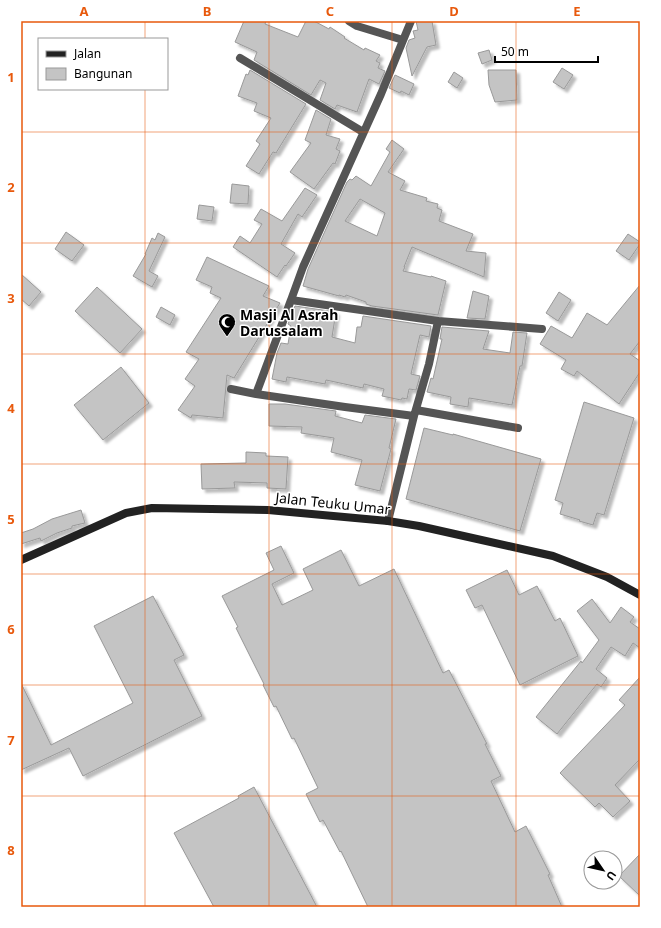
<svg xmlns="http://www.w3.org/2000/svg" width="661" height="928" viewBox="0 0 661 928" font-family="'Noto Sans',sans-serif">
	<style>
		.building { fill: #c4c4c4; stroke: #999; fill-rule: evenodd; filter: url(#shadow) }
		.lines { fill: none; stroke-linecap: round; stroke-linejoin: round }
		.minor { stroke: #555; stroke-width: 8 }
		.secondary { stroke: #222; stroke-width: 8 }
		.grid { fill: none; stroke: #e8590c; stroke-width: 1; stroke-opacity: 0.55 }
		.labels { text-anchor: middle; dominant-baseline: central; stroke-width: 3; stroke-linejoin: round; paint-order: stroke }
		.poi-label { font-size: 14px; font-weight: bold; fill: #000; stroke: #fff; text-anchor: start }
		.street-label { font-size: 14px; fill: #000; stroke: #fff }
		.neatline { fill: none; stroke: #e8590c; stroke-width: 1.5 }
		.grid-label { font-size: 13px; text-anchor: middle; font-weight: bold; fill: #e8590c }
	</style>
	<defs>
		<filter id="shadow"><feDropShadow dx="3.5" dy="3.5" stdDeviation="1" flood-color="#0004"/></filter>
	</defs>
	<rect width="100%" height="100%" fill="#fff"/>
	<path class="building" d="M244,21H266L265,24L298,37L306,21H314L329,29L330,27L345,37L344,38L364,50L365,48L380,55L376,61L380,63L378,68L385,71L379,84L369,79L357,112L337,105L335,109L320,100L326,83L320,80L311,95L254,60L257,52L235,42Z
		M416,21H432L436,45L427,47L412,76L406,48L409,40L415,38L413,31L418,30Z
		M489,50L492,60L482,64L478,53Z
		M562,68L573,75L564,89L553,82Z
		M250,70L306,104L276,153L273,152L259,174L246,166L260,144L256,141L271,118L254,111L257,103L238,96L246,74L248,75Z
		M488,70H516L517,100L495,102L489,85Z
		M454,72L463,78L457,88L448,82Z
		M395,75L414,84L409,95L401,91L400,93L389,88Z
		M316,110L331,119L326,135L340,139L336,149L340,151L335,164L333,163L314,189L290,172L311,143L305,140Z
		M392,140L404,149L388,172L405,181L400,190L427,198L426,201L438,204L437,208L442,210L439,221L473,234L466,251L486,253L484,277L412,247L404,267H405L403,271L431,277V276L446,281L438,315L372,306L366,304V302L346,295L345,297L339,295V296L303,286L308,269L347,182L350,179L352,180L356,176L371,186L390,152L386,149ZM360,199L385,213L377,236L345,221Z
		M232,184L249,186L248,204L230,203Z
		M305,188L317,195L302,217L298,214L281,244L295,253L286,266L285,265L277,277L233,247L240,236L250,243L262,224L254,220L261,209L282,221Z
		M199,205L214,207L212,221L197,219Z
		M66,232L84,245L72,261L55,249Z
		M158,233L165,237L149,271L158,276L152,287L133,276L146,254H145L152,238L155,240Z
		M628,234L640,242V244L629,260L616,251Z
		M207,257L269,286L263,296L280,303L234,378L227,375L223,418L192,415L191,418L178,410L195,386L185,379L199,359L186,352L221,298L210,293L212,287L196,280Z
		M21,274L41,292L29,306L21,299Z
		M640,285V341L630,354L640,361V372L619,404L577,371L574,376L561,369L566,360L540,344L551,326L572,338L587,313L607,325Z
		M97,287L142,329L120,353L75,311Z
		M473,291L489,296L485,319L467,318Z
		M559,292L571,300L558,321L546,313Z
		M295,306L336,312L332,337L355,343L357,327H361L363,316L431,326L429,337L420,335L411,374L420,376L416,390L409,389L407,399L402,398L401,400L382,396L384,389L364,384L363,388L326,380L325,384L287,377L286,382L272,379L277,353L281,343L288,344L291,326L288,324Z
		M161,307L175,315L170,325L156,317Z
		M442,327L489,331L483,349L510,353L513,332L527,333L522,366H520L512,405L469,398L468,407L450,404L451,397L427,392L431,378L433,379L442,339H440Z
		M121,367L149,403L103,440L74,405Z
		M584,402L634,418L604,515L597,513L593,525L579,521L580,520L560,514L563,503L555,500Z
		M269,404H285L336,411L335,416L362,423L365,415L396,419L389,448L391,449L380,491L355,485L362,460L331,452L334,438L301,433L302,427L269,426Z
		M424,428L453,435V434L541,459L520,531L406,499Z
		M246,452L266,453V456L288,457L286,489L267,488V483L234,482L235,488L202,489L201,464L246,463Z
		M81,510L85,523L72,526V528L57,533L41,541L40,538L21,544V533L33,529L52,519Z
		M281,546L294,573L272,584L282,605L313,590L303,569L341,550L359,586L394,569L443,673L449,670L487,744H485L501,776L491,781L515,832L526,826L550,874L548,875L562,907H368L341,851L340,852L323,820L320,822L306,794L318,788L294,738L292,739L276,706L274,707L263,685L264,684L236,628L238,627L222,596L274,570L266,553Z
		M507,570L519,595L537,586L555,621L560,618L578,656L520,685L482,605L475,608L466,590Z
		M153,596L184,655L174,660L202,716L83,776L69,748L21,770V683L51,745L133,703L94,626Z
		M592,599L610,623L621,607L634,617L630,622L640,629V648L633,643L625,656L611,647L596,669L607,678L601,687L597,684L557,734L536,717L581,661L582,663L599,640L577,611Z
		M640,677V759L615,785L630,801L613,817L599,803L595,807L560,773L625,705L619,700Z
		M254,787L317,907H214L174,833L239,798L238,796Z
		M640,854V896L619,876Z"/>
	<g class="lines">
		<path class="minor" d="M349,21L357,26L403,40
			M240,58L363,132
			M291,300L256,394L345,407L414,416
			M438,321L542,329
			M231,389L256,394
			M416,410L518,428
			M388,521L414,416L429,364L438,321L291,300L303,267L381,94L411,21"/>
		<path class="secondary" d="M21,560L126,513L152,508L268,510L388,521L419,526L553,556L607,577L640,595"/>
	</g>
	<path class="grid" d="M145,21V39M269,21V907M392,21V907M516,21V907M145,89V907M21,132H640M21,243H640M21,354H640M21,464H640M21,574H640M21,685H640M21,796H640"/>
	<defs>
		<g id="mosque-pin" transform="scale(0.9)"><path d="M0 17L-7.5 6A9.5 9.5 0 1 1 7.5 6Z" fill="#000" stroke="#fff"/><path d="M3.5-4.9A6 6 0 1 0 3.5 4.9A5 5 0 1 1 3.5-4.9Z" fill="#fff"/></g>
	</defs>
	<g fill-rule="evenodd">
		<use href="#mosque-pin" x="227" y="322"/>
	</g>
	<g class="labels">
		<g class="poi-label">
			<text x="240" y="314">Masji Al Asrah<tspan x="240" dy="16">Darussalam</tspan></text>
		</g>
		<g class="street-label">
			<text transform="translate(333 503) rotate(6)">Jalan Teuku Umar</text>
		</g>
	</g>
	<rect width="661" height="928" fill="none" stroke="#ffffff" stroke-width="44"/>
	<rect x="38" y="38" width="130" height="52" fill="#ffffff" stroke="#999999"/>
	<rect x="46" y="51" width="20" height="6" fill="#222222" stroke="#999999"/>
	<text x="74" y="58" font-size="12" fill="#000000">Jalan</text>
	<rect x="46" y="68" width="20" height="12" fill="#c4c4c4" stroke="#999999"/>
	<text x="74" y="78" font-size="12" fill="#000000">Bangunan</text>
	<g transform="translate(603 870) rotate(124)"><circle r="19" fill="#ffffff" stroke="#999999"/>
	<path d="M0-3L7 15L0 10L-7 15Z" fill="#000000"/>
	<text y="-6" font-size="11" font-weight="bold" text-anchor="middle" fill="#000000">U</text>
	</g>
	<path d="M495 56v6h103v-6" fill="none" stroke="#000000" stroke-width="2"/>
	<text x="501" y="56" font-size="12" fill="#000000" stroke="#ffffff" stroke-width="3" paint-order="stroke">50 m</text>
	<rect x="22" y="22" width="617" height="884" class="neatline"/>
	<g class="grid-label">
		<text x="84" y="16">A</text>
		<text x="207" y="16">B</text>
		<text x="330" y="16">C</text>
		<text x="454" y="16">D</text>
		<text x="577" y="16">E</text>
		<text x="11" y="82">1</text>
		<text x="11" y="192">2</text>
		<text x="11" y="303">3</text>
		<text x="11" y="413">4</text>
		<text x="11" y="524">5</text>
		<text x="11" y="634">6</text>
		<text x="11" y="745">7</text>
		<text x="11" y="855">8</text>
	</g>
</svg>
